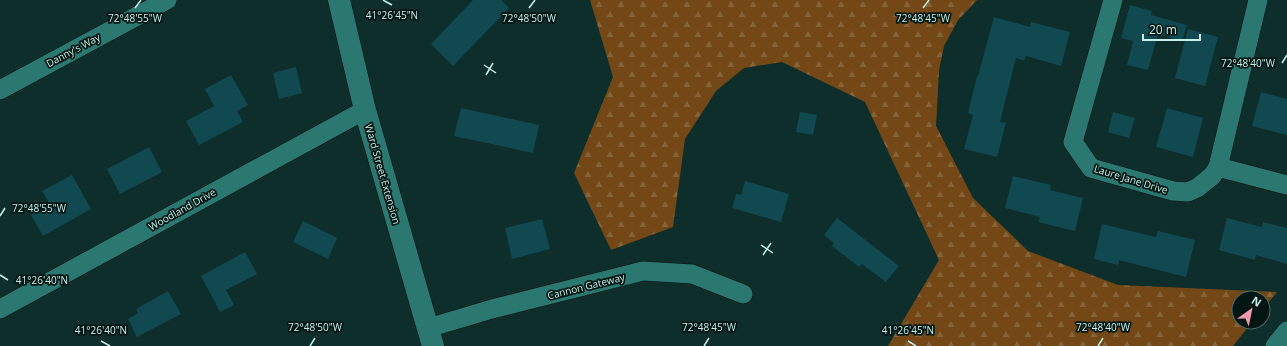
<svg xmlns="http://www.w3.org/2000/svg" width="1287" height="346" viewBox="0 0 1287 346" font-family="'Open Sans',sans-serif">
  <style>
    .forest { fill: url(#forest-firs) }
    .building { fill: #10494f }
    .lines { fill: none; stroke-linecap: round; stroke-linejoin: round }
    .minor-casing { stroke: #071412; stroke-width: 20 }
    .tertiary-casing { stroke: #071412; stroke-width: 23 }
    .minor { stroke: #2b7870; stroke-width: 19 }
    .tertiary { stroke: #2b7870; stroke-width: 22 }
    .ticks { fill: none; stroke: #c4f1eb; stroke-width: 1.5 }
    .labels { text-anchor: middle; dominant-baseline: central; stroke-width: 3.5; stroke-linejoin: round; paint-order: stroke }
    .street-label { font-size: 10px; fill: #c4f1eb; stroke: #011513 }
    .ticks-label { font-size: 10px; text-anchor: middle; fill: #c4f1eb; stroke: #011513; stroke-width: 3.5; stroke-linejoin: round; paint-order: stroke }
  </style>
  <defs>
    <pattern id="forest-firs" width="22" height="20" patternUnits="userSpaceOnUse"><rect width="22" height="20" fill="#734816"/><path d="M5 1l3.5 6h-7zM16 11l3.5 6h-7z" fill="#856338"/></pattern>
  </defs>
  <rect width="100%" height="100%" fill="#0e2e2b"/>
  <path class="forest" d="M590 0H977L958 20 944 46 939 70 936 126 973 198 1028 251 1118 285 1277 292 1263 309V298H1239V322H1252L1233 346H888L939 260 865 102 782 62 744 68 716 91 685 139 673 227 611 250 574 173 613 77Z"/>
  <path class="building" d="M473 0H501L509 8 453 66 431 44Z
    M1130 5 1152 11 1151 15 1187 25 1182 41 1158 34 1148 70 1127 65 1133 41 1121 38Z
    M994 17 1030 27 1031 22 1070 32 1061 66 1026 56 1024 61 1016 58 1000 122 1006 123 997 157 964 149 973 115 968 113 977 76H978Z
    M1188 29 1218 37 1205 86 1175 78Z
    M296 67 302 93 279 99 273 73Z
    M231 75 248 105 237 111 243 122 199 145 186 121 214 106 205 89Z
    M1261 92 1287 99V135L1252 126Z
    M461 108 539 125 533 153 454 136Z
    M1167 108 1203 118 1193 157 1156 147Z
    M800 112 817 115 813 135 796 132Z
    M1113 112 1135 118 1129 138 1108 132Z
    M149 147 162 172 120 194 107 169Z
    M72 175 91 209 43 236 31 215 50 204 42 191Z
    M1013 176 1051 185 1050 190 1083 198 1075 231 1038 222 1040 217 1005 208Z
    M745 181 789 194 781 222 732 208 736 194 741 195Z
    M837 218 899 266 886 282 862 264 859 267 832 246 834 243 824 235Z
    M1227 218 1262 227 1263 222 1287 228V264L1256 255 1255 260 1219 250Z
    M542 219 550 249 512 259 505 228Z
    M303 221 337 238 328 259 293 242Z
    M1102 224 1156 237 1158 231 1195 240 1186 277 1119 260 1118 265 1094 259Z
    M245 252 257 274 226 290 234 305 220 312 201 276Z
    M168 291 181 314 137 337 128 319 138 313 136 309Z"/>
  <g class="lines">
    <defs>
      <path id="minor" d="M1113 0 1073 142 1091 168 1173 191 1188 192 1197 188 1212 176 1218 167 1258 0
        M0 90 167 0
        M1218 167 1287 185
        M0 309 365 110
        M428 328 492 309 643 271 692 274 743 294
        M1275 346 1287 331"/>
      <path id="tertiary" d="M339 0 365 110 433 346"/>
    </defs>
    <use href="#minor" class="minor-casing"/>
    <use href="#tertiary" class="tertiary-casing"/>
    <use href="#minor" class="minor"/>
    <use href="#tertiary" class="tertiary"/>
  </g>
  <path class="ticks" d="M383 0 392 5M135 8 141 0M529 8 535 0M923 8 929 0M1282 63 1287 55M484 65 496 73M486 75 493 63M0 216 5 208M761 245 773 253M763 255 771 243M0 275 8 280M101 341 110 346M908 341 916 346M310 346 315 338M704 346 709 338M1098 346 1103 338"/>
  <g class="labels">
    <g class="street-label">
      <text transform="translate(73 50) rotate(-28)">Danny's Way</text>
      <text transform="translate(383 174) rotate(74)">Ward Street Extension</text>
      <text transform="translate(1131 179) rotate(17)">Laure Jane Drive</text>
      <text transform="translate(182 209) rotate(-29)">Woodland Drive</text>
      <text transform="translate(586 286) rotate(-14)">Cannon Gateway</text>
    </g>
  </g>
  <g class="ticks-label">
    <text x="392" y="19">41°26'45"N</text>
    <text x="135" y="22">72°48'55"W</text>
    <text x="529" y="22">72°48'50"W</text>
    <text x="923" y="22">72°48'45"W</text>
    <text x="1248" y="67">72°48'40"W</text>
    <text x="39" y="212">72°48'55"W</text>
    <text x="42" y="284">41°26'40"N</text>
    <text x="315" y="331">72°48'50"W</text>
    <text x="709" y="331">72°48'45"W</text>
    <text x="1103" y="331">72°48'40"W</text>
    <text x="101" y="334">41°26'40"N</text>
    <text x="908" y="334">41°26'45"N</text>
  </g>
  <g transform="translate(1251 310) rotate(33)"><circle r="19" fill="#011513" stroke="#4f6d69"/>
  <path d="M0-3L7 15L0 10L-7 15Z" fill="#f29aae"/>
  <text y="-6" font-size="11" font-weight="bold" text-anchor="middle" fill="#c4f1eb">N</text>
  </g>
  <path d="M1143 34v6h57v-6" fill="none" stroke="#c4f1eb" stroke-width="2"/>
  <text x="1149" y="34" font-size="12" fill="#c4f1eb" stroke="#011513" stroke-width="3" paint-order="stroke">20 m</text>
</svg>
